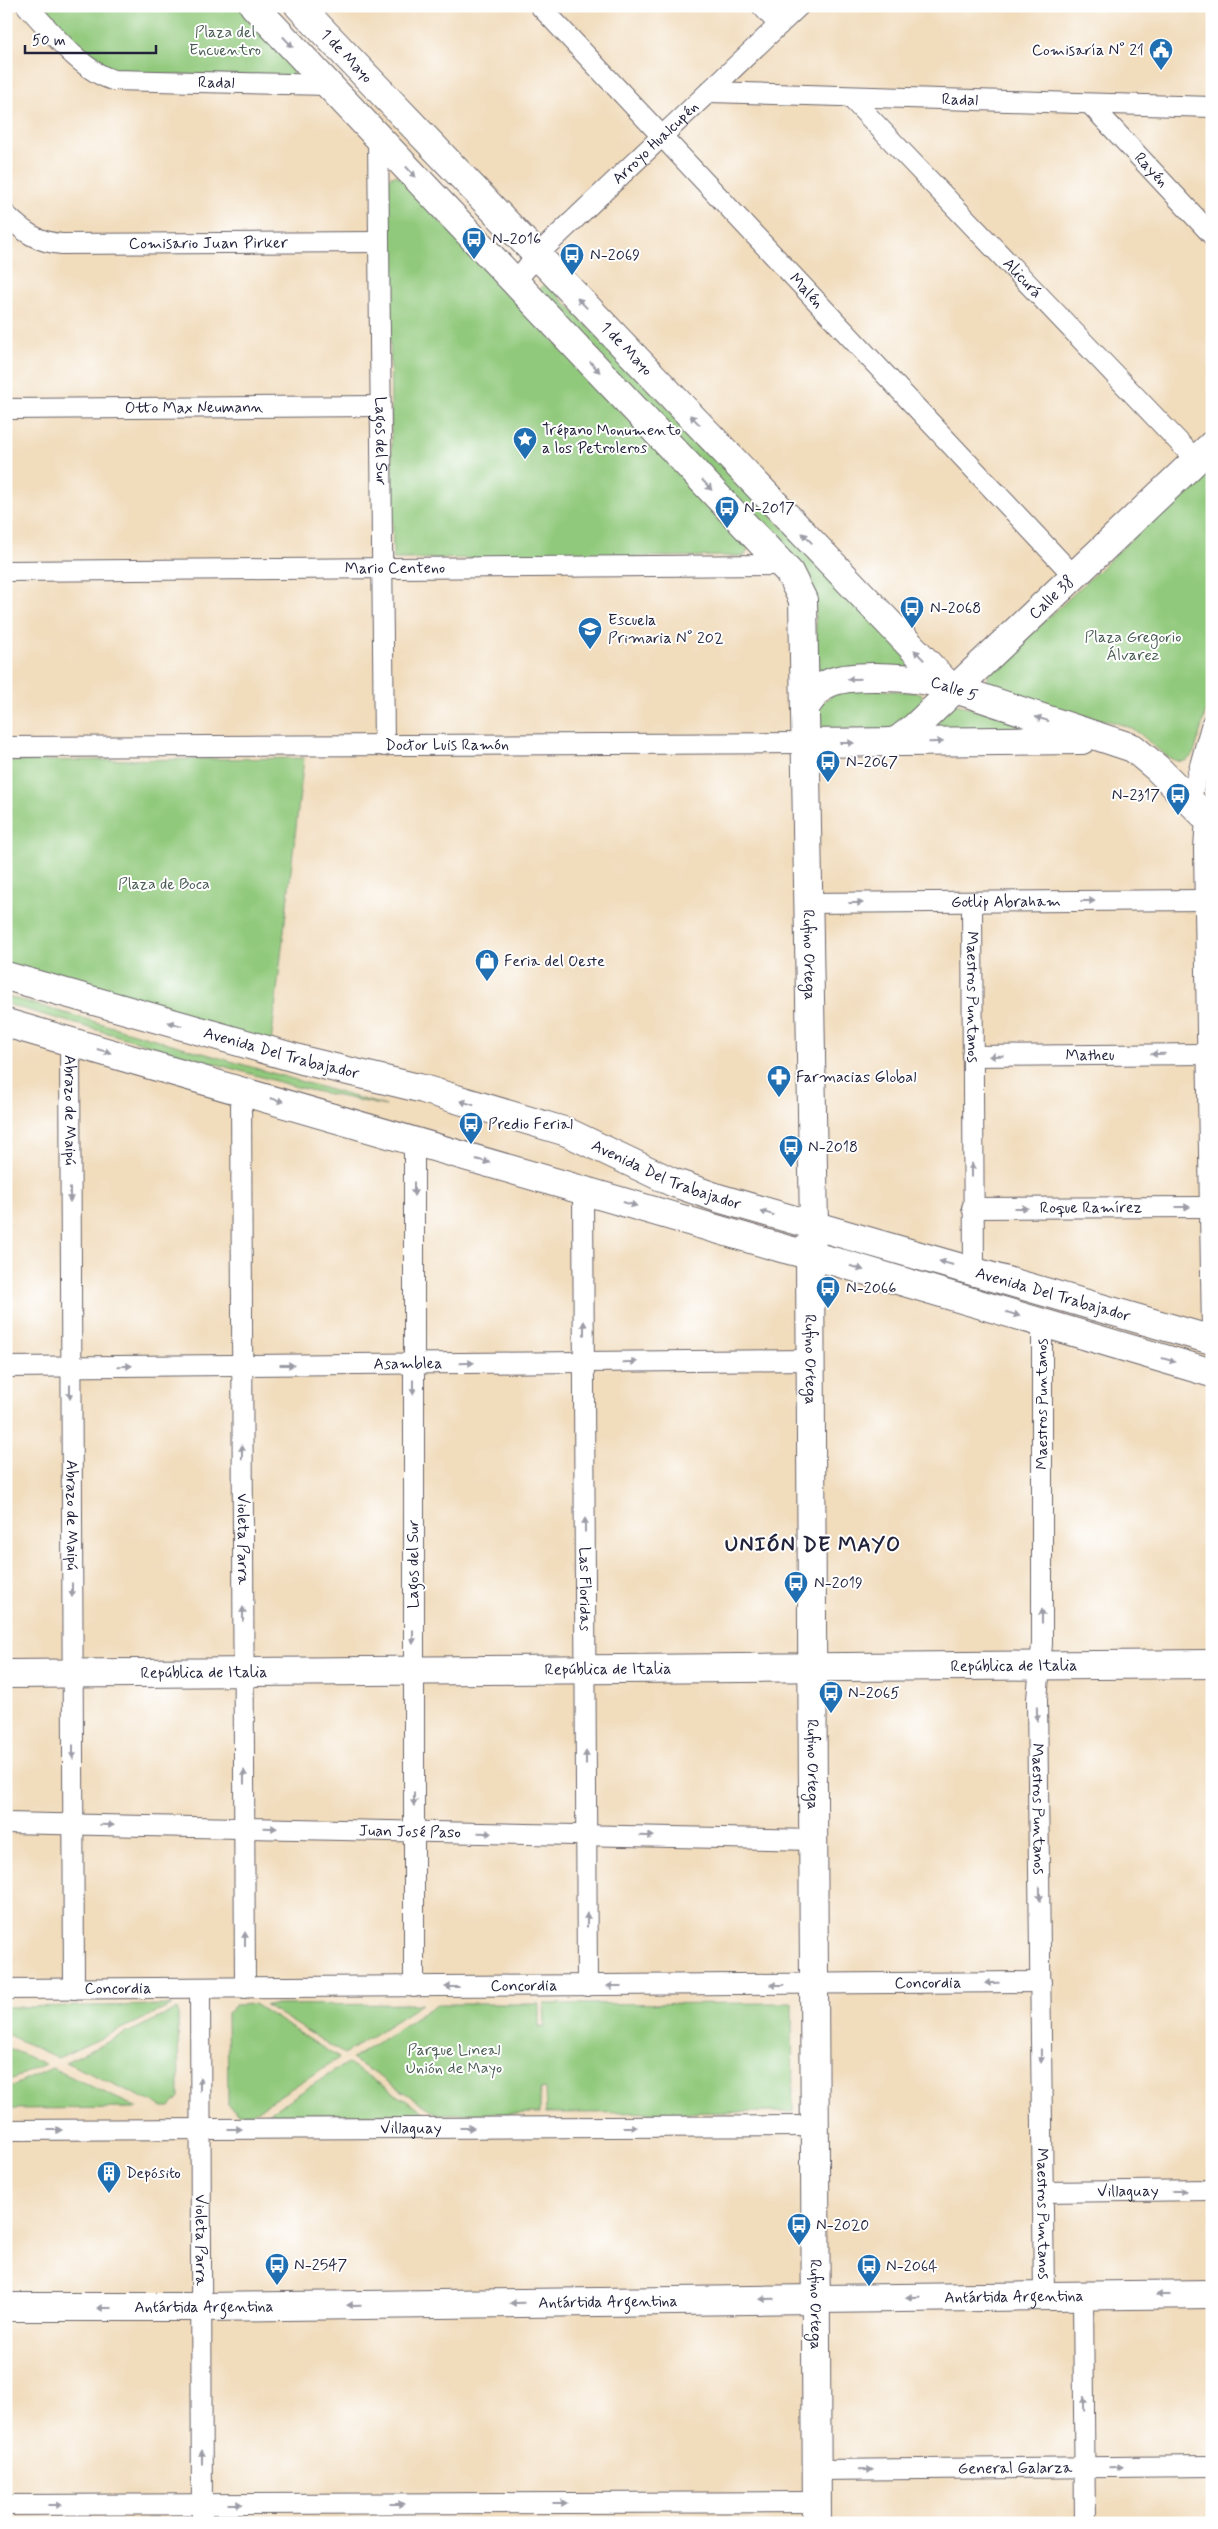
<svg xmlns="http://www.w3.org/2000/svg" width="1218" height="2529" viewBox="0 0 1218 2529" font-family="Mynerve,sans-serif">
  <style>
    .green { fill: #91c97c; stroke: #5a765c }
    .lines { fill: none; stroke-linecap: round; stroke-linejoin: round }
    .street-casing { stroke: #6a6368; stroke-width: 22 }
    .secondary-casing { stroke: #6a6368; stroke-width: 30 }
    .primary-casing { stroke: #6a6368; stroke-width: 30 }
    .street { stroke: #fff; stroke-width: 20 }
    .secondary { stroke: #fff; stroke-width: 28 }
    .primary { stroke: #fff; stroke-width: 28 }
    .oneway { fill: #9c9ca7 }
    .labels { text-anchor: middle; dominant-baseline: central; stroke-width: 4; stroke-linejoin: round; paint-order: stroke }
    .park-label { font-size: 16px; fill: #495c52; stroke: #fff }
    .poi-label { font-size: 16px; fill: #22223b; stroke: #fff; text-anchor: start }
    .street-label { font-size: 16px; fill: #22223b; stroke: #fff }
    .district-label { font-size: 21px; font-weight: bold; letter-spacing: 1px; fill: #22223b; stroke: #fff }
  </style>
  <rect width="100%" height="100%" fill="#fff"/>
  <filter id="ink" filterUnits="userSpaceOnUse"><feTurbulence type="fractalNoise" baseFrequency=".02" numOctaves="2"/><feDisplacementMap in="SourceGraphic" scale="10" xChannelSelector="R" yChannelSelector="G"/><feConvolveMatrix kernelMatrix="1 2 1 2 8 2 1 2 1" color-interpolation-filters="sRGB"/></filter>
  <filter id="wash" filterUnits="userSpaceOnUse"><feTurbulence type="fractalNoise" baseFrequency=".0096" numOctaves="4" result="noise"/><feDisplacementMap in="SourceGraphic" scale="20" xChannelSelector="R" yChannelSelector="G"/><feGaussianBlur stdDeviation="1.12" result="paint"/><feColorMatrix in="noise" values="0 0 0 0 0 0 0 0 0 0 0 0 0 0 0 0 0 1.4 0 .05"/><feComposite in="paint" operator="in"/></filter>
  <g filter="url(#wash)">
    <rect width="100%" height="100%" fill="#f1dcbc"/>
    <path class="green" d="M38 6H241L295 66 292 76 122 74 101 69Z
      M397 175 749 547 745 556 393 559 388 181 391 176Z
      M546 283 917 665 818 681 815 604 538 291Z
      M1212 463V690L1195 750C1181 782 1150 738 1134 730 1120 722 1102 720 1086 716 1055 709 1024 702 993 694L986 684 988 675Z
      M845 687 921 693 924 702 900 730 821 729 817 725 815 707Z
      M956 704 1035 725 1038 727 922 731Z
      M304 758 271 1043 6 968V761Z
      M6 996 386 1106 300 1088 6 1004Z
      M792 2003 793 2112 546 2113 545 2089 540 2090V2113L438 2114 352 2059 437 2004H539V2027H545L544 2004Z
      M254 2004 339 2058 251 2114H239L228 2105 227 2014 235 2005Z
      M422 2004 344 2054 265 2005Z
      M173 2005 58 2058 6 2034V2007Z
      M178 2009 179 2097 170 2107H163L65 2062Z
      M6 2047 45 2064 6 2082Z
      M347 2063 427 2114H267Z
      M52 2068 138 2108 6 2109V2089Z"/>
  </g>
  <g filter="url(#ink)">
    <g class="lines">
      <defs>
        <g id="street">
          <path id="s1" d="M27 6C50 30 81 71 113 80L329 85"/>
          <path id="s2" d="M540 6 1074 576"/>
          <path d="M762 6 779 25"/>
          <path id="s3" d="M709 92 1212 107"/>
          <path id="s4" d="M850 97 1196 460"/>
          <path id="s5" d="M1090 104 1212 235"/>
          <path id="s6" d="M378 137 384 746"/>
          <path id="s7" d="M6 215C24 232 37 242 62 244L379 242"/>
          <path id="s8" d="M515 282 537 255 799 6"/>
          <path id="s9" d="M6 409 380 406"/>
          <path id="s10" d="M6 571 782 565"/>
          <path id="s11" d="M6 747 806 743"/>
          <path d="M1190 801 1212 723"/>
          <path d="M1206 817 1204 849 1212 1333"/>
          <path id="s12" d="M972 902 974 1271"/>
          <path id="s13" d="M807 903 1205 900"/>
          <path id="s14" d="M70 1041 74 1989"/>
          <path id="s15" d="M972 1056 1207 1054"/>
          <path id="s16" d="M241 1090 245 1988"/>
          <path d="M414 1141V1987"/>
          <path id="s17" d="M583 1190 587 1986"/>
          <path id="s18" d="M972 1208 1209 1207"/>
          <path id="s19" d="M1042 1323V1644L1037 1699 1044 2296"/>
          <path id="s20" d="M6 1367 811 1360"/>
          <path id="s21" d="M6 1823 814 1840"/>
          <path id="s22" d="M200 1988 202 2523"/>
          <path id="s23" d="M6 1989 1041 1982"/>
          <path id="s24" d="M6 2130 815 2126"/>
          <path id="s25" d="M1043 2192 1212 2190"/>
          <path d="M1083 2295 1085 2523"/>
          <path id="s26" d="M817 2470 1212 2466"/>
          <path d="M6 2505 817 2502"/>
        </g>
        <g id="secondary">
          <path id="s27" d="M254 6 789 572 803 600 814 1226 810 1255 817 2523"/>
          <path id="s28" d="M299 6 953 690"/>
          <path id="s29" d="M806 706C812 698 817 689 827 684 848 673 914 677 937 683L1133 748 1157 768 1212 823"/>
          <path d="M806 743 1082 740"/>
          <path id="s30" d="M887 743 898 740 916 726 1212 445"/>
          <path id="s31" d="M6 1674 1212 1664"/>
          <path id="s32" d="M6 2307H201L1212 2294"/>
        </g>
        <g id="primary">
          <path id="s33" d="M6 976 306 1061 423 1089 567 1132 672 1182 718 1198 1212 1340"/>
          <path d="M6 1023 785 1249 840 1263 1212 1373"/>
        </g>
      </defs>
      <use href="#street" class="street-casing"/>
      <use href="#secondary" class="secondary-casing"/>
      <use href="#primary" class="primary-casing"/>
      <use href="#street" class="street"/>
      <use href="#secondary" class="secondary"/>
      <use href="#primary" class="primary"/>
    </g>
    <defs><path id="oneway-solid" d="M-6-.8H1V-3.2L6.5 0L1 3.2V.8H-6Z" transform="scale(1.25)"/></defs>
    <g class="oneway">
      <use href="#oneway-solid" transform="translate(288 42) rotate(47)"/>
      <use href="#oneway-solid" transform="translate(411 172) rotate(47)"/>
      <use href="#oneway-solid" transform="translate(582 303) rotate(-134)"/>
      <use href="#oneway-solid" transform="translate(595 367) rotate(47)"/>
      <use href="#oneway-solid" transform="translate(695 420) rotate(-134)"/>
      <use href="#oneway-solid" transform="translate(707 485) rotate(47)"/>
      <use href="#oneway-solid" transform="translate(807 538) rotate(-134)"/>
      <use href="#oneway-solid" transform="translate(919 655) rotate(-134)"/>
      <use href="#oneway-solid" transform="translate(854 679) rotate(178)"/>
      <use href="#oneway-solid" transform="translate(1042 719) rotate(-162)"/>
      <use href="#oneway-solid" transform="translate(936 742) rotate(-1)"/>
      <use href="#oneway-solid" transform="translate(847 743)"/>
      <use href="#oneway-solid" transform="translate(1088 901)"/>
      <use href="#oneway-solid" transform="translate(856 903)"/>
      <use href="#oneway-solid" transform="translate(175 1024) rotate(-164)"/>
      <use href="#oneway-solid" transform="translate(104 1051) rotate(16)"/>
      <use href="#oneway-solid" transform="translate(1158 1054) rotate(179)"/>
      <use href="#oneway-solid" transform="translate(996 1056) rotate(179)"/>
      <use href="#oneway-solid" transform="translate(277 1100) rotate(16)"/>
      <use href="#oneway-solid" transform="translate(467 1103) rotate(-163)"/>
      <use href="#oneway-solid" transform="translate(483 1161) rotate(16)"/>
      <use href="#oneway-solid" transform="translate(972 1170) rotate(-90)"/>
      <use href="#oneway-solid" transform="translate(414 1189) rotate(90)"/>
      <use href="#oneway-solid" transform="translate(70 1195) rotate(90)"/>
      <use href="#oneway-solid" transform="translate(630 1204) rotate(16)"/>
      <use href="#oneway-solid" transform="translate(1183 1207)"/>
      <use href="#oneway-solid" transform="translate(1021 1208)"/>
      <use href="#oneway-solid" transform="translate(767 1213) rotate(-163)"/>
      <use href="#oneway-solid" transform="translate(946 1263) rotate(-164)"/>
      <use href="#oneway-solid" transform="translate(857 1268) rotate(17)"/>
      <use href="#oneway-solid" transform="translate(1013 1314) rotate(17)"/>
      <use href="#oneway-solid" transform="translate(584 1328) rotate(-90)"/>
      <use href="#oneway-solid" transform="translate(1169 1360) rotate(16)"/>
      <use href="#oneway-solid" transform="translate(630 1362) rotate(-1)"/>
      <use href="#oneway-solid" transform="translate(467 1363) rotate(-1)"/>
      <use href="#oneway-solid" transform="translate(287 1365)"/>
      <use href="#oneway-solid" transform="translate(125 1366) rotate(-1)"/>
      <use href="#oneway-solid" transform="translate(413 1387) rotate(90)"/>
      <use href="#oneway-solid" transform="translate(70 1392) rotate(90)"/>
      <use href="#oneway-solid" transform="translate(242 1452) rotate(-90)"/>
      <use href="#oneway-solid" transform="translate(585 1525) rotate(-90)"/>
      <use href="#oneway-solid" transform="translate(72 1590) rotate(90)"/>
      <use href="#oneway-solid" transform="translate(243 1614) rotate(-90)"/>
      <use href="#oneway-solid" transform="translate(1042 1616) rotate(-90)"/>
      <use href="#oneway-solid" transform="translate(413 1637) rotate(90)"/>
      <use href="#oneway-solid" transform="translate(1037 1714) rotate(89)"/>
      <use href="#oneway-solid" transform="translate(73 1752) rotate(90)"/>
      <use href="#oneway-solid" transform="translate(586 1758) rotate(-90)"/>
      <use href="#oneway-solid" transform="translate(244 1777) rotate(-90)"/>
      <use href="#oneway-solid" transform="translate(414 1799) rotate(90)"/>
      <use href="#oneway-solid" transform="translate(107 1825) rotate(1)"/>
      <use href="#oneway-solid" transform="translate(270 1828) rotate(1)"/>
      <use href="#oneway-solid" transform="translate(485 1833) rotate(1)"/>
      <use href="#oneway-solid" transform="translate(647 1836) rotate(1)"/>
      <use href="#oneway-solid" transform="translate(1040 1894) rotate(89)"/>
      <use href="#oneway-solid" transform="translate(587 1920) rotate(-90)"/>
      <use href="#oneway-solid" transform="translate(245 1939) rotate(-90)"/>
      <use href="#oneway-solid" transform="translate(992 1983) rotate(179)"/>
      <use href="#oneway-solid" transform="translate(777 1985) rotate(180)"/>
      <use href="#oneway-solid" transform="translate(614 1986) rotate(180)"/>
      <use href="#oneway-solid" transform="translate(452 1987) rotate(180)"/>
      <use href="#oneway-solid" transform="translate(1041 2056) rotate(89)"/>
      <use href="#oneway-solid" transform="translate(200 2084) rotate(-90)"/>
      <use href="#oneway-solid" transform="translate(630 2127)"/>
      <use href="#oneway-solid" transform="translate(467 2128)"/>
      <use href="#oneway-solid" transform="translate(235 2129)"/>
      <use href="#oneway-solid" transform="translate(55 2130)"/>
      <use href="#oneway-solid" transform="translate(1179 2191)"/>
      <use href="#oneway-solid" transform="translate(1163 2295) rotate(180)"/>
      <use href="#oneway-solid" transform="translate(913 2297) rotate(179)"/>
      <use href="#oneway-solid" transform="translate(767 2299) rotate(179)"/>
      <use href="#oneway-solid" transform="translate(517 2303) rotate(179)"/>
      <use href="#oneway-solid" transform="translate(354 2305) rotate(179)"/>
      <use href="#oneway-solid" transform="translate(104 2308) rotate(180)"/>
      <use href="#oneway-solid" transform="translate(1084 2404) rotate(-91)"/>
      <use href="#oneway-solid" transform="translate(202 2457) rotate(-90)"/>
      <use href="#oneway-solid" transform="translate(1116 2467) rotate(-1)"/>
      <use href="#oneway-solid" transform="translate(866 2470) rotate(-1)"/>
      <use href="#oneway-solid" transform="translate(560 2503)"/>
      <use href="#oneway-solid" transform="translate(235 2504)"/>
      <use href="#oneway-solid" transform="translate(397 2504)"/>
      <use href="#oneway-solid" transform="translate(55 2505)"/>
    </g>
  </g>
  <defs>
    <symbol id="civic-pin" viewBox="-11 -11 22 30"><path d="M0 17L-7.5 6A9.5 9.5 0 1 1 7.5 6Z" fill="#1f6fb2" stroke="#fff"/><path d="M-.6-6.5H3V-4.5H.6V-3L4-1V1h2V6H-6V1h2V-1L-.6-3ZM-1.2 2.5V6h2.4V2.5Z" fill="#fff"/></symbol>
    <symbol id="bus-pin" viewBox="-11 -11 22 30"><path d="M0 17L-7.5 6A9.5 9.5 0 1 1 7.5 6Z" fill="#1f6fb2" stroke="#fff"/><path d="M-5-6H5V4H4V6H2V4H-2V6H-4V4H-5ZM-3.5-4V0h7V-4ZM-3.5 1.2v1.5H-2V1.2ZM2 1.2v1.5H3.5V1.2Z" fill="#fff"/></symbol>
    <symbol id="sight-pin" viewBox="-11 -11 22 30"><path d="M0 17L-7.5 6A9.5 9.5 0 1 1 7.5 6Z" fill="#1f6fb2" stroke="#fff"/><path d="M0-6L1.8-2.2L6-1.7L2.9 1.2L3.7 5.4L0 3.3L-3.7 5.4L-2.9 1.2L-6-1.7L-1.8-2.2Z" fill="#fff"/></symbol>
    <symbol id="school-pin" viewBox="-11 -11 22 30"><path d="M0 17L-7.5 6A9.5 9.5 0 1 1 7.5 6Z" fill="#1f6fb2" stroke="#fff"/><path d="M0-5L7-2L0 1L-7-2ZM-4 1L0 2.5L4 1V4Q0 6-4 4Z" fill="#fff"/></symbol>
    <symbol id="shop-pin" viewBox="-11 -11 22 30"><path d="M0 17L-7.5 6A9.5 9.5 0 1 1 7.5 6Z" fill="#1f6fb2" stroke="#fff"/><path d="M-5-2.5h2.3a2.7 3.5 0 0 1 5.4 0H5L5.5 6h-11ZM-1.5-2.5h3a1.5 2.3 0 0 0-3 0Z" fill="#fff"/></symbol>
    <symbol id="pharmacy-pin" viewBox="-11 -11 22 30"><path d="M0 17L-7.5 6A9.5 9.5 0 1 1 7.5 6Z" fill="#1f6fb2" stroke="#fff"/><path d="M-2-6h4v4h4v4h-4v4h-4v-4h-4v-4h4Z" fill="#fff"/></symbol>
    <symbol id="building-pin" viewBox="-11 -11 22 30"><path d="M0 17L-7.5 6A9.5 9.5 0 1 1 7.5 6Z" fill="#1f6fb2" stroke="#fff"/><path d="M-4-6H4V6H1V3H-1V6H-4ZM-2.5-4.3h1.7v1.8h-1.7ZM.8-4.3h1.7v1.8H.8ZM-2.5-1h1.7V.8h-1.7ZM.8-1h1.7V.8H.8Z" fill="#fff"/></symbol>
  </defs>
  <g fill-rule="evenodd">
    <use href="#civic-pin" x="1147" y="36" width="28" height="38"/>
    <use href="#bus-pin" x="460" y="225" width="28" height="38"/>
    <use href="#bus-pin" x="558" y="241" width="28" height="38"/>
    <use href="#sight-pin" x="511" y="425" width="28" height="38"/>
    <use href="#bus-pin" x="713" y="494" width="28" height="38"/>
    <use href="#bus-pin" x="898" y="594" width="28" height="38"/>
    <use href="#school-pin" x="576" y="615" width="28" height="38"/>
    <use href="#bus-pin" x="814" y="748" width="28" height="38"/>
    <use href="#bus-pin" x="1164" y="781" width="28" height="38"/>
    <use href="#shop-pin" x="473" y="947" width="28" height="38"/>
    <use href="#pharmacy-pin" x="765" y="1063" width="28" height="38"/>
    <use href="#bus-pin" x="457" y="1110" width="28" height="38"/>
    <use href="#bus-pin" x="777" y="1133" width="28" height="38"/>
    <use href="#bus-pin" x="814" y="1274" width="28" height="38"/>
    <use href="#bus-pin" x="782" y="1569" width="28" height="38"/>
    <use href="#bus-pin" x="817" y="1679" width="28" height="38"/>
    <use href="#building-pin" x="95" y="2159" width="28" height="38"/>
    <use href="#bus-pin" x="785" y="2211" width="28" height="38"/>
    <use href="#bus-pin" x="263" y="2251" width="28" height="38"/>
    <use href="#bus-pin" x="855" y="2252" width="28" height="38"/>
  </g>
  <g class="labels">
    <g class="park-label">
      <text x="225" y="32">Plaza del<tspan x="225" dy="18">Encuentro</tspan></text>
      <text x="1133" y="637">Plaza Gregorio<tspan x="1133" dy="18">Álvarez</tspan></text>
      <text x="164" y="884">Plaza de Boca</text>
      <text x="454" y="2050">Parque Lineal<tspan x="454" dy="18">Unión de Mayo</tspan></text>
    </g>
    <g class="poi-label">
      <text x="1144" y="50" text-anchor="end">Comisaría N° 21</text>
      <text x="492" y="239">N-2016</text>
      <text x="590" y="255">N-2069</text>
      <text x="542" y="430">Trépano Monumento<tspan x="542" dy="18">a los Petroleros</tspan></text>
      <text x="744" y="508">N-2017</text>
      <text x="930" y="608">N-2068</text>
      <text x="608" y="620">Escuela<tspan x="608" dy="18">Primaria N° 202</tspan></text>
      <text x="846" y="762">N-2067</text>
      <text x="1160" y="795" text-anchor="end">N-2317</text>
      <text x="504" y="961">Feria del Oeste</text>
      <text x="796" y="1077">Farmacias Global</text>
      <text x="488" y="1124">Predio Ferial</text>
      <text x="808" y="1147">N-2018</text>
      <text x="846" y="1288">N-2066</text>
      <text x="814" y="1583">N-2019</text>
      <text x="848" y="1693">N-2065</text>
      <text x="126" y="2173">Depósito</text>
      <text x="816" y="2225">N-2020</text>
      <text x="294" y="2265">N-2547</text>
      <text x="886" y="2266">N-2064</text>
    </g>
    <g class="street-label">
      <text stroke="none"><textPath href="#s28" startOffset="69">1 de Mayo</textPath></text>
      <text stroke="none"><textPath href="#s1" startOffset="218">Radal</textPath></text>
      <text stroke="none"><textPath href="#s3" startOffset="251">Radal</textPath></text>
      <text stroke="none"><textPath href="#s8" startOffset="198">Arroyo Hualcupén</textPath></text>
      <text stroke="none"><textPath href="#s5" startOffset="90">Rayén</textPath></text>
      <text stroke="none"><textPath href="#s7" startOffset="211">Comisario Juan Pirker</textPath></text>
      <text stroke="none"><textPath href="#s4" startOffset="250">Alicurá</textPath></text>
      <text stroke="none"><textPath href="#s2" startOffset="390">Malén</textPath></text>
      <text stroke="none"><textPath href="#s28" startOffset="474">1 de Mayo</textPath></text>
      <text stroke="none"><textPath href="#s9" startOffset="188">Otto Max Neumann</textPath></text>
      <text stroke="none"><textPath href="#s6" startOffset="304">Lagos del Sur</textPath></text>
      <text stroke="none"><textPath href="#s10" startOffset="389">Mario Centeno</textPath></text>
      <text stroke="none"><textPath href="#s30" startOffset="221">Calle 38</textPath></text>
      <text stroke="none"><textPath href="#s29" startOffset="160">Calle 5</textPath></text>
      <text stroke="none"><textPath href="#s11" startOffset="441">Doctor Luis Ramón</textPath></text>
      <text stroke="none"><textPath href="#s13" startOffset="199">Gotlip Abraham</textPath></text>
      <text stroke="none"><textPath href="#s27" startOffset="1165">Rufino Ortega</textPath></text>
      <text stroke="none"><textPath href="#s12" startOffset="95">Maestros Puntanos</textPath></text>
      <text stroke="none"><textPath href="#s33" startOffset="286">Avenida Del Trabajador</textPath></text>
      <text stroke="none"><textPath href="#s15" startOffset="118">Matheu</textPath></text>
      <text stroke="none"><textPath href="#s14" startOffset="69">Abrazo de Maipú</textPath></text>
      <text stroke="none"><textPath href="#s33" startOffset="691">Avenida Del Trabajador</textPath></text>
      <text stroke="none"><textPath href="#s18" startOffset="119">Roque Ramírez</textPath></text>
      <text stroke="none"><textPath href="#s33" startOffset="1096">Avenida Del Trabajador</textPath></text>
      <text stroke="none"><textPath href="#s27" startOffset="1570">Rufino Ortega</textPath></text>
      <text stroke="none"><textPath href="#s20" startOffset="402">Asamblea</textPath></text>
      <text transform="translate(1042 1404) rotate(-90)">Maestros Puntanos</text>
      <text stroke="none"><textPath href="#s14" startOffset="474">Abrazo de Maipú</textPath></text>
      <text stroke="none"><textPath href="#s16" startOffset="449">Violeta Parra</textPath></text>
      <text transform="translate(413 1564) rotate(-90)">Lagos del Sur</text>
      <text stroke="none"><textPath href="#s17" startOffset="399">Las Floridas</textPath></text>
      <text stroke="none"><textPath href="#s31" startOffset="1008">República de Italia</textPath></text>
      <text stroke="none"><textPath href="#s31" startOffset="602">República de Italia</textPath></text>
      <text stroke="none"><textPath href="#s31" startOffset="198">República de Italia</textPath></text>
      <text stroke="none"><textPath href="#s27" startOffset="1975">Rufino Ortega</textPath></text>
      <text stroke="none"><textPath href="#s19" startOffset="486">Maestros Puntanos</textPath></text>
      <text stroke="none"><textPath href="#s21" startOffset="404">Juan José Paso</textPath></text>
      <text stroke="none"><textPath href="#s23" startOffset="922">Concordia</textPath></text>
      <text stroke="none"><textPath href="#s23" startOffset="518">Concordia</textPath></text>
      <text stroke="none"><textPath href="#s23" startOffset="112">Concordia</textPath></text>
      <text stroke="none"><textPath href="#s24" startOffset="405">Villaguay</textPath></text>
      <text stroke="none"><textPath href="#s25" startOffset="85">Villaguay</textPath></text>
      <text stroke="none"><textPath href="#s19" startOffset="891">Maestros Puntanos</textPath></text>
      <text stroke="none"><textPath href="#s22" startOffset="252">Violeta Parra</textPath></text>
      <text stroke="none"><textPath href="#s32" startOffset="1008">Antártida Argentina</textPath></text>
      <text stroke="none"><textPath href="#s32" startOffset="602">Antártida Argentina</textPath></text>
      <text stroke="none"><textPath href="#s27" startOffset="2515">Rufino Ortega</textPath></text>
      <text stroke="none"><textPath href="#s32" startOffset="198">Antártida Argentina</textPath></text>
      <text stroke="none"><textPath href="#s26" startOffset="198">General Galarza</textPath></text>
    </g>
    <g class="district-label">
      <text x="813" y="1545">UNIÓN DE MAYO</text>
    </g>
  </g>
  <rect width="1218" height="2529" fill="none" stroke="#fff" stroke-width="25"/>
  <path d="M25 45v8h131v-8" fill="none" stroke="#22223b" stroke-width="2.5"/>
  <text x="32" y="45" font-size="15" fill="#22223b" stroke="#ffffff" stroke-width="4" paint-order="stroke">50 m</text>
</svg>
